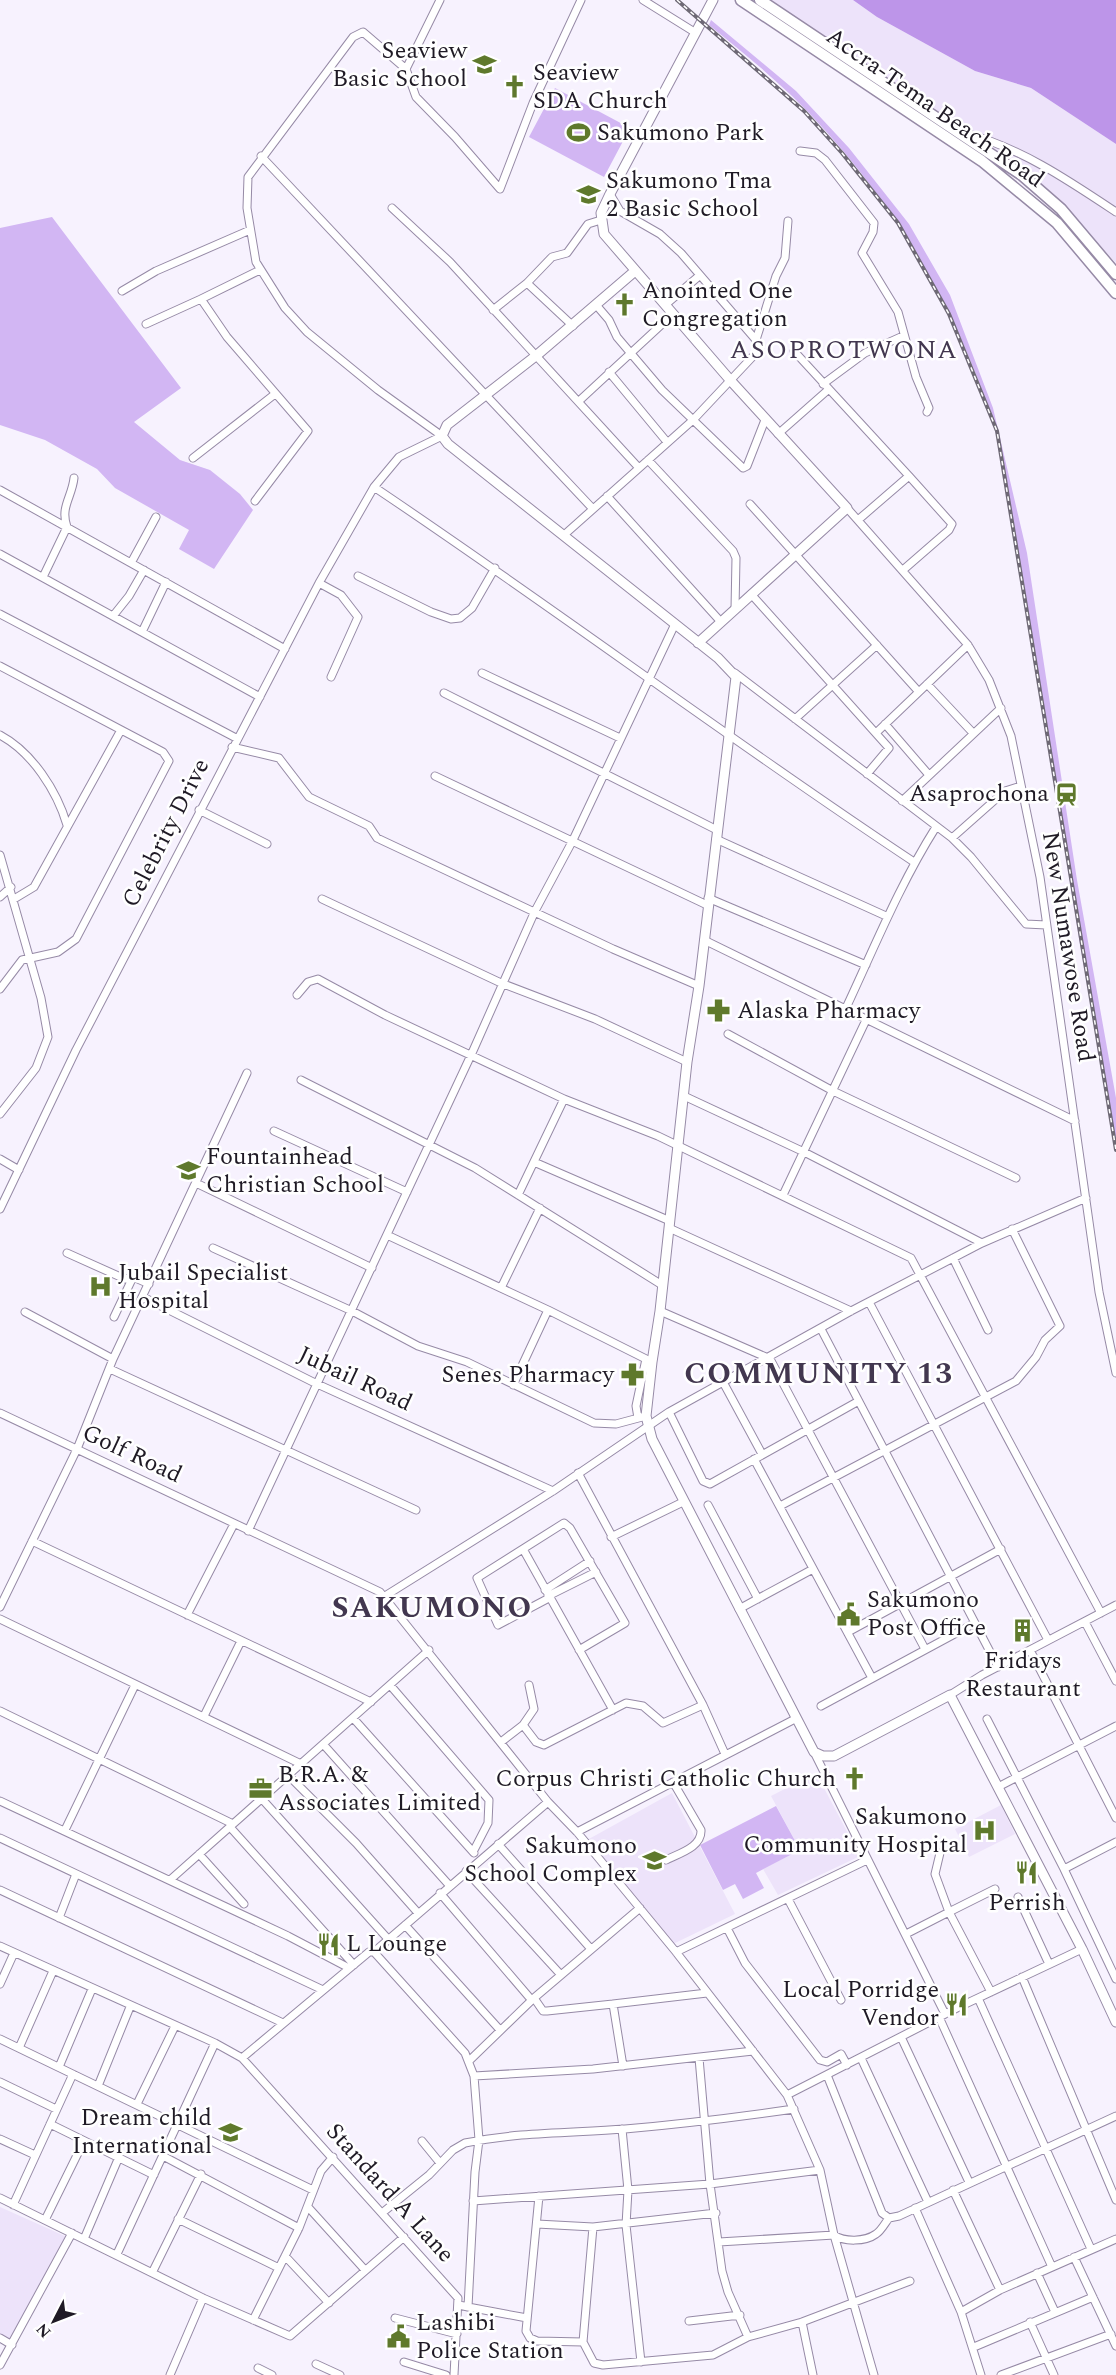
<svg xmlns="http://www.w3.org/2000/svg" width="1116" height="2375" viewBox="0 0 1116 2375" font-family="Spectral,serif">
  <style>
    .built { fill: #ede3fa }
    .green { fill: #d2b6f3 }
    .water { fill: #bd95e9 }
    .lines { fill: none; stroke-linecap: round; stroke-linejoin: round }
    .street-casing { stroke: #968aa6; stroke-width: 9 }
    .secondary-casing { stroke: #968aa6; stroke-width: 11 }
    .primary-casing { stroke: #968aa6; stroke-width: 13 }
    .street { stroke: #fff; stroke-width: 7 }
    .secondary { stroke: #fff; stroke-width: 9 }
    .primary { stroke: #fff; stroke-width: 10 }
    .rail-casing { stroke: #6e6975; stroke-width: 4 }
    .rail { stroke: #fff; stroke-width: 1.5; stroke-dasharray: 4.5; stroke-linecap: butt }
    .labels { text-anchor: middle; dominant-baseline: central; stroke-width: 5; stroke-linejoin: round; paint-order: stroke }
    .poi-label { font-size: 24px; fill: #1f1a25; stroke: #fff; text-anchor: start }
    .street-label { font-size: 24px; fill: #1f1a25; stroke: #fff }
    .neighbourhood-label { font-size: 26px; letter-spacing: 1.5px; fill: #42374f; stroke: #fff }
    .district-label { font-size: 30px; font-weight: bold; letter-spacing: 1.5px; fill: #42374f; stroke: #fff }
  </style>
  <rect width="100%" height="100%" fill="#f7f2fe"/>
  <path class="built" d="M770 0H853L877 17 975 71 1031 88 1116 144V263L1051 192 1025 169Z
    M816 1773 860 1856 778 1895 763 1869 800 1850 771 1796Z
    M672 1793 735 1914 671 1945 587 1840Z
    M1001 1805 1015 1834 969 1857 955 1829Z
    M0 2207 67 2237 10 2341 0 2335Z"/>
  <path class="green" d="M711 20 796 91 849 148 909 224 950 295 993 408 1027 553 1077 880 1116 1098V1145L1080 944 1007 490C1002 466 999 441 992 419 952 297 883 185 792 96 766 71 737 48 709 25Z
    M555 88 630 128 604 177 529 137Z
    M52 217 181 388 134 422 180 460 210 470 240 494 253 510 214 569 179 549 189 530 115 488 97 469 45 440 0 425V228Z
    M776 1806 800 1850 756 1873 764 1888 743 1899 735 1884 723 1890 700 1845Z"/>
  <path class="water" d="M853 0H1116V144L1031 88 975 71 877 17Z"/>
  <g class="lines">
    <defs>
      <path id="street" d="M643 0 696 33
        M406 69 440 0
        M965 133C1021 148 1068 180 1116 212
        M800 151 816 153 825 160 874 223 873 232 862 253 898 312 916 377 929 408 927 412
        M261 156 593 509
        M610 194 620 211 660 234 681 253 756 340
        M392 208 450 262 639 468
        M527 283 573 326
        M122 291 156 271 250 230
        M665 305 699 276
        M597 306 609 320 617 337 662 390 743 468 747 466 765 420
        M493 310 527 283 552 257 567 253 588 224 601 220
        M146 324 201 299
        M794 351 909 476 858 520
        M609 372 667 442
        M823 384 865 353 903 336
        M579 401 673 314
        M778 434 829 389
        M193 458 275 394
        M648 460 733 551 736 558 735 609
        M374 487C556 609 731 741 914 862
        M0 490 285 649
        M607 496 721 622
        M255 501 308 431 227 337 201 299 260 270
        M750 504 918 691
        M847 508 968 645 989 680 1011 736 1040 877 1099 1292 1116 1373
        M564 535 693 420 757 352 756 340 776 276 785 258 788 221
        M0 554 260 697
        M131 563 156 517
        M903 570 949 530 952 524 909 476
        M358 576 431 612 451 619 460 618 472 608 495 568
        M43 577 67 527C60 507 72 497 74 478
        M319 583 374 487 399 457 442 436 378 390 307 332 285 308 256 262 247 208 248 177 353 37 363 32 406 69 416 97 455 137 500 189 533 103 581 0
        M751 594 889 748 867 774
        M0 614 236 738
        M113 616 129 596 144 570
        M142 632 166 582
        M0 666 163 752 169 761 76 939 58 952 22 960 0 989
        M482 673 620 738
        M735 673 952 838 971 857 1026 924 1046 925
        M927 684 973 733
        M444 693 717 830
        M795 719 877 645
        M885 724 929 775
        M877 732 968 645
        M0 735C32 752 57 791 67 825
        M232 747 279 758 309 797 369 826 377 838 613 949 699 986
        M435 776 707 905
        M902 801 1001 708
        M199 810 267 844
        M952 838 1005 791 1021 786
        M716 839 886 916
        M0 855 41 998 48 1037 36 1068 0 1114
        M0 897 11 887
        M708 898 866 965
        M14 899 34 887 121 730
        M322 899 501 983 595 1019 687 1062
        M704 940 1075 1121
        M297 995 308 982 318 979 385 1015 564 1099 658 1136 911 1258 1101 1613
        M846 1008C875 946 900 884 936 827
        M728 1034 833 1091 1016 1178
        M301 1080 475 1168 662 1285
        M684 1096 804 1152 982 1243
        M274 1131 407 1192
        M0 1159 19 1170
        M534 1162 670 1221
        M196 1183 372 1268
        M518 1195 564 1099
        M783 1195 867 1018
        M0 1209 76 1050 319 583 341 595 358 617 331 677
        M669 1228 851 1311
        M387 1235 548 1310 652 1362
        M213 1248 352 1311 418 1346 467 1362 594 1423 616 1424 646 1416
        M67 1253 125 1279 133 1277 149 1284
        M953 1258 988 1330
        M501 1288 540 1208
        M143 1297 315 1383 553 1491
        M869 1302 1048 1640
        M660 1311 768 1358
        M25 1312 113 1359
        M114 1317 133 1277
        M821 1329 998 1667
        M769 1357 925 1649
        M110 1369 416 1510
        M723 1382 762 1454
        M513 1385 548 1310
        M669 1412 703 1481 710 1484 857 1402
        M0 1413 380 1592 548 1802 577 1832 676 1952 787 2095 820 2170 834 2235 874 2375
        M638 1418 636 1406 646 1359
        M754 1459 872 1678
        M578 1473 703 1705 725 1754
        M708 1505 758 1599
        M780 1506 1016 1381 1036 1357 1045 1340 1060 1326 1012 1229
        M248 1531 472 1053 535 911 573 840 675 624
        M611 1537 683 1502
        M32 1541 371 1702
        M523 1549 613 1710
        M545 1590 590 1561
        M385 1596 553 1491 669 1412 851 1311 982 1243 1086 1198
        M548 1596 596 1572
        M549 1598 498 1625 477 1578 564 1523 570 1528 625 1623 579 1650
        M0 1607 77 1449 113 1359 247 1073
        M739 1609 813 1569
        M187 1615 234 1524
        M0 1619 301 1764
        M1085 1622 1116 1681
        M848 1632 1001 1549
        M1030 1650 1116 1818
        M390 1685 489 1800 488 1823 473 1852
        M950 1695 982 1675 1116 1605
        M821 1706 975 1623
        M0 1711 233 1824
        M204 1716 241 1641
        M353 1718 474 1853
        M987 1719 1064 1869 1116 1979
        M523 1725 534 1709 529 1685
        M501 1742 523 1725 536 1742 544 1745 626 1703 643 1706 663 1723 703 1705
        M323 1744 449 1885
        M814 1752 945 2014
        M288 1775 356 1843 418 1913
        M998 1787 1116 1726
        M262 1799 388 1939
        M0 1801 288 1936 349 1968
        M230 1827 354 1965
        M65 1830 135 1685
        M577 1832 795 1719
        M0 1838 323 1990
        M498 1844 591 1949
        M940 1853 935 1874 949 1912 995 1889
        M199 1854 244 1904
        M666 1860C680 1853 702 1847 701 1830L673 1782
        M1064 1869 1116 1842
        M466 1871 561 1975
        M170 1880 429 1650
        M0 1890 283 2023
        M440 1893 529 1997
        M1018 1897 1049 1964
        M788 1899 841 2000
        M59 1918 76 1874
        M405 1925 500 2030
        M727 1928 745 1963 820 2060 827 2062 841 2054 847 2065
        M906 1934 949 1912 991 1992
        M0 1946 215 2043 242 2058 458 2298 454 2375
        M374 1952 465 2053 474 2076 479 2140 475 2172 468 2307 459 2305
        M676 1952 867 1860
        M1022 1977 1116 2200
        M0 1984 14 1953
        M534 1998 543 2011H547L613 2004 623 2066
        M978 1998 1091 2249
        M613 2004 707 1993
        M939 2017 1052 2267
        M901 2037 969 2182
        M0 2039 313 2190
        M19 2048 53 1971
        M242 2058 369 1952H374L548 1802
        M699 2058 710 2184 722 2271 728 2292 748 2337
        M861 2058 928 2202
        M470 2060 534 1998 640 1908
        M59 2067 92 1989
        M827 2075 882 2213 889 2218 899 2216 1116 2116
        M474 2076 593 2069 753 2051
        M0 2082 56 2109
        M98 2086 130 2007
        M787 2095 959 2007 1082 1949
        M137 2104 175 2026
        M50 2124 154 2175
        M622 2129 628 2190 626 2225 641 2362
        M0 2139 35 2155
        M422 2141 440 2163
        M163 2156 299 2228
        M953 2190 1000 2290
        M539 2196 526 2331 530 2338 537 2341 583 2342
        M0 2198 203 2298 290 2336 404 2237
        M473 2201 710 2184 820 2170
        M13 2205 73 2074
        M308 2207 365 2270
        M915 2208 961 2312 981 2375
        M382 2213 429 2175 453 2150 465 2143C518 2132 571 2133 625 2129 682 2124 738 2117 794 2109
        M716 2213 593 2227 583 2342 594 2363 603 2365 713 2355 748 2337 802 2322 910 2281
        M178 2219 279 2268
        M45 2220 84 2141
        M537 2224 593 2227
        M84 2239 119 2157
        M719 2242 834 2235C844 2242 865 2242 876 2234 881 2231 885 2223 889 2218
        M117 2254 215 2043
        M285 2256 329 2303
        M1074 2257 1116 2346
        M153 2271 201 2174
        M1037 2273 1055 2312
        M468 2307 527 2318
        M961 2312 1000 2290 1116 2239
        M395 2318 457 2334
        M253 2320 299 2228 321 2171 333 2157
        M689 2321 740 2315
        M802 2322 813 2375
        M1030 2322 1054 2375
        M0 2338 12 2345
        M974 2347 1093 2297
        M404 2362 446 2375
        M316 2364 340 2375
        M0 2365 72 2233
        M258 2368 272 2375
        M170 2375 203 2298
        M1001 2375 1111 2334"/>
      <path id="secondary" d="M635 271 537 355 447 425 442 436 448 444 718 658 736 677 699 986 687 1062 660 1311 652 1362 646 1416 652 1439 814 1752 823 1756H834L950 1695 1082 1949 1116 2022
        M698 643 847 508 731 381 604 234 601 213 610 194 713 0"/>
      <path id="primary" d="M741 0 982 161 1057 223 1116 293
        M760 0 1022 175 1061 209 1116 274"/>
    </defs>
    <use href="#street" class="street-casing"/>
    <use href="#secondary" class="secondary-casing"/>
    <use href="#primary" class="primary-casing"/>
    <use href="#street" class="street"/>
    <use href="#secondary" class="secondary"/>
    <use href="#primary" class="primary"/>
    <defs>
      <path id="rail" d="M677 0 804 111 842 153 898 223 949 314 997 431 1116 1150"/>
    </defs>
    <use href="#rail" class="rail-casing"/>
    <use href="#rail" class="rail"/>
  </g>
  <defs>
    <symbol id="school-bare" viewBox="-9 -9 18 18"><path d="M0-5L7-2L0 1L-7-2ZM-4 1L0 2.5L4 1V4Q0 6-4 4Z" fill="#5f792c" stroke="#fff" stroke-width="2.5" paint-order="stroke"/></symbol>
    <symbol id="church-bare" viewBox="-9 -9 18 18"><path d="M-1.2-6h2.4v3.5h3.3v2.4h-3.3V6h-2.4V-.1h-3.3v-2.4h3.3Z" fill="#5f792c" stroke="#fff" stroke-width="2.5" paint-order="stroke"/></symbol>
    <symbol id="stadium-bare" viewBox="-9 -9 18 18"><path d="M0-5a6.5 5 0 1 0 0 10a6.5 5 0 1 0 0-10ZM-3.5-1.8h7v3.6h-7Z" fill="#5f792c" stroke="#fff" stroke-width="2.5" paint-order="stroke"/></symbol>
    <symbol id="station-bare" viewBox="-9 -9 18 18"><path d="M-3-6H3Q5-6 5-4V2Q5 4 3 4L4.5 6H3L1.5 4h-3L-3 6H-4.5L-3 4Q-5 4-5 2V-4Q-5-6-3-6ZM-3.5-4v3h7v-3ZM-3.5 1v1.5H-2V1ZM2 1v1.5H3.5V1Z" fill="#5f792c" stroke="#fff" stroke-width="2.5" paint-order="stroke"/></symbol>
    <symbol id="pharmacy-bare" viewBox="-9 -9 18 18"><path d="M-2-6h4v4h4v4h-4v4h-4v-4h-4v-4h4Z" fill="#5f792c" stroke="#fff" stroke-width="2.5" paint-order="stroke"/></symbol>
    <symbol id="hospital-bare" viewBox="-9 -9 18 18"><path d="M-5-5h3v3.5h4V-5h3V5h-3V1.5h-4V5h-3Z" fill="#5f792c" stroke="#fff" stroke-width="2.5" paint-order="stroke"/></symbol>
    <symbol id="civic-bare" viewBox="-9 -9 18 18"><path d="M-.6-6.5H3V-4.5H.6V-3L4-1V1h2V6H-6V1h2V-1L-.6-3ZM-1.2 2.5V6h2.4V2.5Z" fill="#5f792c" stroke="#fff" stroke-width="2.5" paint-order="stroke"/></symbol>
    <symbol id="building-bare" viewBox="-9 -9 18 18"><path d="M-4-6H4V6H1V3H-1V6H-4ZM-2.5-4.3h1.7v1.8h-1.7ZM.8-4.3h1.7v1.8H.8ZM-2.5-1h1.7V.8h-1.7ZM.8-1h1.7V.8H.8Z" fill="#5f792c" stroke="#fff" stroke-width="2.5" paint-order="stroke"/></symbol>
    <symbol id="office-bare" viewBox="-9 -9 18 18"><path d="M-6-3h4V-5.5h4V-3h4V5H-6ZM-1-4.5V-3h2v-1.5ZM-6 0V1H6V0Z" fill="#5f792c" stroke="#fff" stroke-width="2.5" paint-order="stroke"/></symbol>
    <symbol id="restaurant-bare" viewBox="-9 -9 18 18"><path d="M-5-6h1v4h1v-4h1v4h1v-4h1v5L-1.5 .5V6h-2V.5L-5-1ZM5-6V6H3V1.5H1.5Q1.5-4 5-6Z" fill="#5f792c" stroke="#fff" stroke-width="2.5" paint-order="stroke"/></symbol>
  </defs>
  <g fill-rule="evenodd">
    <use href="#school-bare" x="468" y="48" width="33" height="33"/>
    <use href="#church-bare" x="498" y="70" width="33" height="33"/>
    <use href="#stadium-bare" x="562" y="116" width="33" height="33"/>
    <use href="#school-bare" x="572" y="178" width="33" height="33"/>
    <use href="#church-bare" x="608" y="288" width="33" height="33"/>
    <use href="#station-bare" x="1050" y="778" width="33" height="33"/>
    <use href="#pharmacy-bare" x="702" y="994" width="33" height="33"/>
    <use href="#school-bare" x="172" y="1154" width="33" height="33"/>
    <use href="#hospital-bare" x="84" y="1270" width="33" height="33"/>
    <use href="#pharmacy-bare" x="616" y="1358" width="33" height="33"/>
    <use href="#civic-bare" x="832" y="1598" width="33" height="33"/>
    <use href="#building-bare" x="1006" y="1614" width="33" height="33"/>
    <use href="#church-bare" x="838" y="1762" width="33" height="33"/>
    <use href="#office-bare" x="244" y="1772" width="33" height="33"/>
    <use href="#hospital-bare" x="968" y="1814" width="33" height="33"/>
    <use href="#school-bare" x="638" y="1844" width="33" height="33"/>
    <use href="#restaurant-bare" x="1010" y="1856" width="33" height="33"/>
    <use href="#restaurant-bare" x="312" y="1928" width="33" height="33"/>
    <use href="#restaurant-bare" x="940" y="1988" width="33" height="33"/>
    <use href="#school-bare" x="214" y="2116" width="33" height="33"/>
    <use href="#civic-bare" x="382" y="2320" width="33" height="33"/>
  </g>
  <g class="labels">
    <g class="poi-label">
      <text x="467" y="51" text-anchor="end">Seaview<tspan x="467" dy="28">Basic School</tspan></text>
      <text x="533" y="73">Seaview<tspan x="533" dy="28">SDA Church</tspan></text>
      <text x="597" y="133">Sakumono Park</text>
      <text x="606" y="181">Sakumono Tma<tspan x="606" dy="28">2 Basic School</tspan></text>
      <text x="642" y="291">Anointed One<tspan x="642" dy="28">Congregation</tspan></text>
      <text x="1049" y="794" text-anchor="end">Asaprochona</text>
      <text x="737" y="1011">Alaska Pharmacy</text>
      <text x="206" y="1157">Fountainhead<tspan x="206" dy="28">Christian School</tspan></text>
      <text x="118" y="1273">Jubail Specialist<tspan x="118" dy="28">Hospital</tspan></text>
      <text x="614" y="1375" text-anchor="end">Senes Pharmacy</text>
      <text x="867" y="1600">Sakumono<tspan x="867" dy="28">Post Office</tspan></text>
      <text x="1023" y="1661" text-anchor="middle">Fridays<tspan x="1023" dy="28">Restaurant</tspan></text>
      <text x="278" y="1775">B.R.A. &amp;<tspan x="278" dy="28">Associates Limited</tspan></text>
      <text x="836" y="1779" text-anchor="end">Corpus Christi Catholic Church</text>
      <text x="967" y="1817" text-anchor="end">Sakumono<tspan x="967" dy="28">Community Hospital</tspan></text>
      <text x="637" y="1846" text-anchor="end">Sakumono<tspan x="637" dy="28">School Complex</tspan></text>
      <text x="1027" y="1903" text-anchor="middle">Perrish</text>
      <text x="346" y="1944">L Lounge</text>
      <text x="939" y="1990" text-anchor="end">Local Porridge<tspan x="939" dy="28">Vendor</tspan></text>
      <text x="212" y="2118" text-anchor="end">Dream child<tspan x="212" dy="28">International</tspan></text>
      <text x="416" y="2323">Lashibi<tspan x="416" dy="28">Police Station</tspan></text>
    </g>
    <g class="street-label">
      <text transform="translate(935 108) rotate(35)">Accra-Tema Beach Road</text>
      <text transform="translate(166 833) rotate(-63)">Celebrity Drive</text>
      <text transform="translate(1068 947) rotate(81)">New Numawose Road</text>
      <text transform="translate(355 1379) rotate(25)">Jubail Road</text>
      <text transform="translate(132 1454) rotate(25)">Golf Road</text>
      <text transform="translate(390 2193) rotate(48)">Standard A Lane</text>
    </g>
    <g class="neighbourhood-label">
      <text x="844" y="350">ASOPROTWONA</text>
    </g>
    <g class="district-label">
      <text x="819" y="1374">COMMUNITY 13</text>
      <text x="432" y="1608">SAKUMONO</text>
    </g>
  </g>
  <g transform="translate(54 2321) rotate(228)" stroke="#ffffff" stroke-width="4.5" paint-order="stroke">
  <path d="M0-4.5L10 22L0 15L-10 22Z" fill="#1f1a25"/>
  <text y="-9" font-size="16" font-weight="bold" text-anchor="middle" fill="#1f1a25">N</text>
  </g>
</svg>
